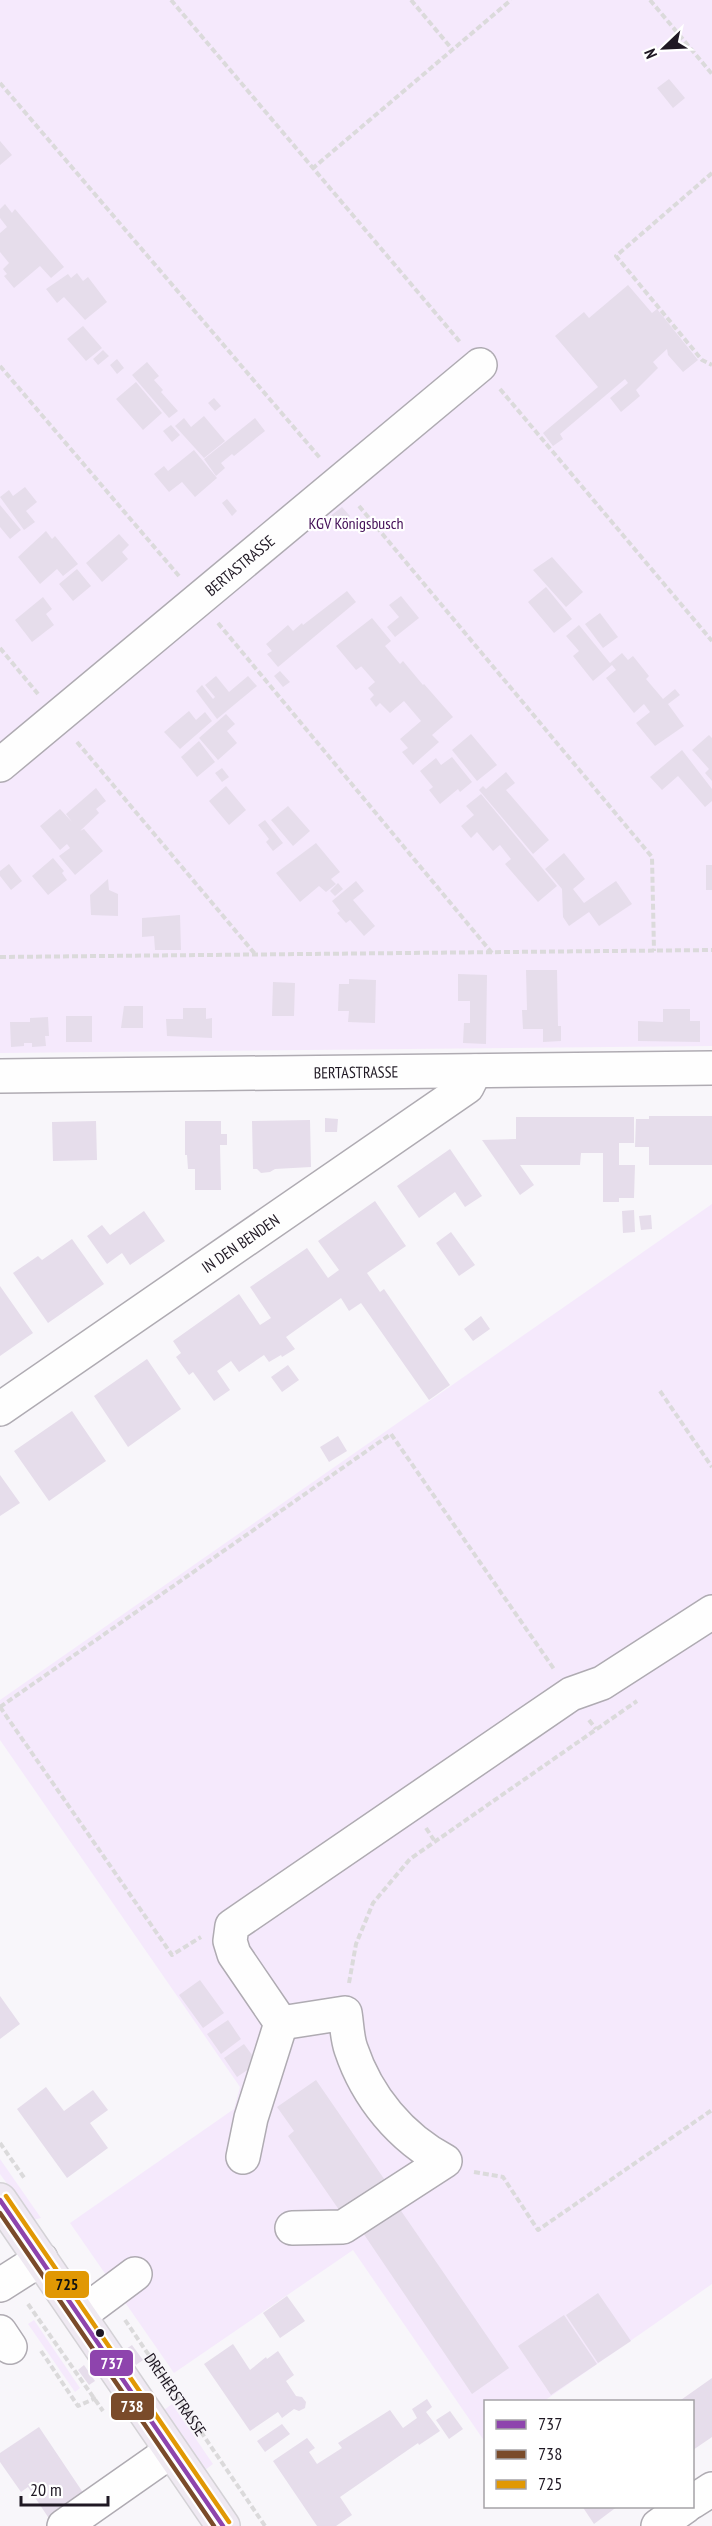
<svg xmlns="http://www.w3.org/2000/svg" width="712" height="2526" viewBox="0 0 712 2526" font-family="'PT Sans Narrow',sans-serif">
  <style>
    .green { fill: #f5e9fc }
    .building { fill: #e6ddeb }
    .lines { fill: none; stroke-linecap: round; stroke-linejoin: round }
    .minor-casing { stroke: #afabb2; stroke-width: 36 }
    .major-casing { stroke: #d4d2d6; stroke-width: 36 }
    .path { stroke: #dbdadb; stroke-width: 4; stroke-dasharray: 6 3; stroke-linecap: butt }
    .minor { stroke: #fefefe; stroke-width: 33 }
    .major { stroke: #efe9f2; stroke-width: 33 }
    .bus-1-casing { stroke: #fff; stroke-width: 9 }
    .bus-2-casing { stroke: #fff; stroke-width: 9 }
    .bus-3-casing { stroke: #fff; stroke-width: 9 }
    .bus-1 { stroke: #8e44ad; stroke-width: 4.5 }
    .bus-2 { stroke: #7a4b2a; stroke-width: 4.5 }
    .bus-3 { stroke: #e19804; stroke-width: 4.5 }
    .bus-dot { fill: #1f1823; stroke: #fff; stroke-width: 2 }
    .labels { text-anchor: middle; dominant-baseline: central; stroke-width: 4.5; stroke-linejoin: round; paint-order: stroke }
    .park-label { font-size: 16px; fill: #420d56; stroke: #fff }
    .street-label { font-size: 16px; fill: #1f1823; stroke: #fff }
    .line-badge { stroke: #fff; stroke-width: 2 }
    .badge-label { font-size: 16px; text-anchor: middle; font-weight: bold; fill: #fff }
    .pale-badge-label { font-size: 16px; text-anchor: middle; font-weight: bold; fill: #111 }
  </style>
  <rect width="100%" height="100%" fill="#f8f6fa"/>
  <path class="green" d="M0 0H712V1046L0 1053Z
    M712 1204V2284L544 2401 486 2402 485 2442 353 2250 174 2373 70 2223 234 2109 240 2087 0 1740V1700Z
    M0 2159 41 2218 33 2220 0 2174Z
    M34 2320 80 2388 75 2392 28 2324Z
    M172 2404 213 2464 205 2470 164 2410Z"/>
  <path class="building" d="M669 79 685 98 673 108 657 88Z
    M0 141 12 155 0 165Z
    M5 204 12 213 15 209 64 267 51 278 40 266 14 288 4 276 7 274 3 269 9 263 0 252V233L7 227 0 218V209Z
    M77 273 83 281 88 277 107 302 85 320 64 297 57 303 46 289 68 274 71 278Z
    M628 285 652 313 657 309 698 360 683 372 668 355 667 349 653 362 658 368 636 390 640 396 621 412 610 398 628 383 625 379 560 434 563 439 553 446 543 433 598 387 555 336 584 312 589 318Z
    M83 326 102 348 86 361 67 339Z
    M103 350 109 356 98 365 93 359Z
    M117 359 124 368 117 374 110 365Z
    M147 362 159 376 154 380 163 390 161 392 178 411 169 418 132 375Z
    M136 382 162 413 143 430 116 399Z
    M214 398 221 406 215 411 208 403Z
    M204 416 225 441 204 458 175 426 184 418 191 427Z
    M255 418 265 431 234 456 232 454 221 463 225 468 216 476 204 459Z
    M171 425 180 435 172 442 163 431Z
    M194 450 217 478 195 497 182 482 169 492 154 474 164 466 168 471Z
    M25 487 37 502 26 511 35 522 24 530 0 497 9 490 13 496Z
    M227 499 237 511 232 516 222 503Z
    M0 505 21 530 10 539 0 527Z
    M342 507 350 516 337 526 329 517Z
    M46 531 52 539 55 536 78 564 63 576 57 569 40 584 18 557Z
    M119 534 129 545 122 552 128 559 102 582 86 563Z
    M552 557 583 592 566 607 533 570Z
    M77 569 91 586 73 601 59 584Z
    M546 587 572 619 554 633 528 602Z
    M347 591 356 602 278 667 267 654 272 651 266 644 288 625 293 631 302 623 303 625Z
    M401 596 419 618 395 637 387 627 399 617 389 605Z
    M43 597 52 609 46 614 54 625 32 642 15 620Z
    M600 613 618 637 603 648 585 624Z
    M372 618 391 641 385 646 400 664 403 661 423 685 424 684 453 717 432 735 439 742 413 765 402 752 408 748 400 739 421 721 404 701 390 713 380 703 376 707 370 699 374 695 368 688 375 682 361 666 366 663 356 670 336 646Z
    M579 625 610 663 622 653 628 660 633 656 649 676 646 679 663 699 675 689 680 695 668 704 684 726 655 746 636 723 650 712 644 704 634 713 606 678 616 670 612 665 593 681 573 656 579 651 566 636Z
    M280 671 290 682 283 687 274 676Z
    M216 676 229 692 248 676 257 686 217 719 196 691 202 685 213 699 215 697 205 685Z
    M189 711 196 720 205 712 212 721 180 749 164 732Z
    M226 714 235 724 227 731 237 743 218 760 199 738Z
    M471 734 497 765 477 781 452 750Z
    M709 735 712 738V781L705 773 709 769 692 750Z
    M199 741 215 762 197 777 181 757Z
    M682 750 712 789V801L705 807 678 776 662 790 650 777Z
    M452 757 472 782 460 792 458 789 440 804 429 790 433 787 420 771 436 758 441 765Z
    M222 768 229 777 222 782 215 773Z
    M506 772 515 783 506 790 549 840 533 854 479 790 483 786 486 789Z
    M226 786 246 810 229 825 209 801Z
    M96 788 106 801 96 809 99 813 80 831 84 829 103 851 75 875 59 856 70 848 67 844 60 850 40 826 60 809 72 822 66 814Z
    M481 794 557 886 538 902 505 864 511 859 500 845 493 851 477 832 471 838 461 826 474 815 466 806Z
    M288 806 310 831 293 846 271 820Z
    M265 820 283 843 273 851 266 842 269 839 258 825Z
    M316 843 340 872 331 879 336 884 326 892 319 886 300 902 276 873Z
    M564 853 585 879 573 889 584 903 616 881 632 904 599 926 589 912 569 926 563 917 562 889 545 869Z
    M53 858 64 871 62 873 67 880 48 895 32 876Z
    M9 864 22 881 11 890 0 876V871Z
    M706 865H712V890H706Z
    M108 879 109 890 118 894V916L91 915 90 895Z
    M356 881 364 891 353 900 375 926 364 936 350 920 346 923 337 913 340 911 332 901Z
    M338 883 343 889 335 896 330 891Z
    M180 915 181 950H155L154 936 142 937V918Z
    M526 970H557L558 1026H561V1041L543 1042V1029H523L522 1010H527Z
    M458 974 487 975 486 1044 463 1043 464 1023H470V1001H458Z
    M349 979 376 980 375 1023 348 1022 349 1011H338L339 984H349Z
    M273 982 295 983 294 1016H272Z
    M124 1006H143V1028H121Z
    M183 1008H206V1019L212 1018V1038L167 1036 166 1019H183Z
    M663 1009H690V1021H700V1042L638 1041V1021L663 1022Z
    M66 1016H92V1042H66Z
    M48 1017 49 1036H45L46 1046 32 1047V1043H24V1046L11 1047 10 1022H30V1018Z
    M649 1116H712V1165H649V1147H635L636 1119H649Z
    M516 1117H634V1143H619V1165H635L634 1198H619V1202H603V1153H581L580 1165H520L534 1185 520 1195 482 1140 516 1139Z
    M325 1118 338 1119 337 1132H325Z
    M310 1120 311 1167 275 1169 270 1172 261 1173 257 1169H253L252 1121Z
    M96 1121 97 1160 53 1161 52 1122Z
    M185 1121H221V1134H227V1145H220L221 1190H195V1169H188L187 1155H185Z
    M450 1149 482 1196 465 1207 455 1192 419 1218 397 1186Z
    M375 1201 406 1246 367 1273 380 1292 384 1289 450 1385 429 1400 361 1303 349 1311 341 1298 286 1337 295 1349 282 1357 281 1355 269 1362 264 1355 239 1372 231 1361 217 1371 230 1390 214 1401 193 1372 189 1375 176 1357 181 1353 173 1341 239 1294 260 1325 271 1318 250 1287 307 1248 328 1278 339 1270 318 1241Z
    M634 1210 635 1232 623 1233 622 1211Z
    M144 1211 165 1241 130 1265 122 1253 107 1264 87 1236 102 1225 110 1235Z
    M651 1215 652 1229 641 1230 639 1216Z
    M451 1232 475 1265 459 1276 436 1243Z
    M72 1239 104 1284 48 1323 13 1273 38 1256 42 1260Z
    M0 1286 33 1333 0 1356Z
    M481 1316 490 1329 473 1341 464 1329Z
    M147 1359 181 1409 128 1447 94 1396Z
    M288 1365 299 1380 282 1392 271 1377Z
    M72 1411 106 1461 49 1501 14 1451Z
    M338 1436 347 1451 329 1462 320 1447Z
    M0 1475 20 1503 0 1516Z
    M200 1980 224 2013 203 2028 179 1995Z
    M0 1996 20 2024 0 2039Z
    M228 2020 241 2039 221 2054 207 2034Z
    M244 2044 258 2063 237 2077 224 2058Z
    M316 2080 391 2189 346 2220 288 2136 294 2131 277 2107Z
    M46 2087 64 2111 93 2090 108 2110 90 2123 108 2148 67 2178 17 2109Z
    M395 2202 509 2368 472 2394 359 2227Z
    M598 2293 631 2341 598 2363 566 2315Z
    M287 2296 305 2321 280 2338 263 2313Z
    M564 2315 597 2364 551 2395 518 2346Z
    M233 2344 250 2370 266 2357 267 2359 278 2351 294 2375 286 2381 296 2396 302 2397 306 2402 305 2408 299 2411 294 2409 282 2418 278 2412 250 2431 204 2364Z
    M132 2345 143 2360 136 2365 126 2349Z
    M84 2365 95 2381 89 2385 78 2370Z
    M712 2378V2437L693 2450V2402H678Z
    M427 2399 432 2407 426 2412 440 2431 419 2445 418 2443 340 2497 352 2515 336 2526H317L273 2461 307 2438 315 2448 309 2452 317 2464 342 2448 338 2443 390 2410 403 2428 417 2418 412 2409Z
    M450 2411 463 2429 449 2439 436 2420Z
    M282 2424 290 2434 265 2452 257 2441Z
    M39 2427 86 2497 50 2520 28 2487 21 2492 0 2462V2453Z
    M582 2506H618L594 2524Z"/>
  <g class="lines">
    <defs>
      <g id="minor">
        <path id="s2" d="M0 765 480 365"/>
        <path id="s3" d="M0 1076 712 1068"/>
        <path id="s4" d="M0 1409 467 1087 475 1071"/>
        <path d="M281 2023 345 2013C347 2025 347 2038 351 2049 367 2097 401 2138 445 2161L343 2227 292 2228"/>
        <path d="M243 2157 251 2118 281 2023 234 1954 230 1941 232 1926 571 1694 602 1683 712 1612"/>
        <path d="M0 2285 41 2259"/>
        <path d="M80 2315 135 2274"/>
        <path d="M0 2332 10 2347"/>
        <path d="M692 2502 712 2489"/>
        <path d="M64 2526 171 2451"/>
        <path d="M658 2526 686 2506"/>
      </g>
      <path id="major" d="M0 2200 223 2526"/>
    </defs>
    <use href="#minor" class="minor-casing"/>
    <use href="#major" class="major-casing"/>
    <g class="path">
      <path d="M171 0 460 342"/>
      <path d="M411 0 452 49"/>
      <path d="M650 0 712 74"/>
      <path d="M0 83 320 458"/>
      <path d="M312 169 511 0"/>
      <path d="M712 173 616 256 702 360 712 365"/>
      <path d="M0 366 179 576"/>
      <path d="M500 389 712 641"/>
      <path d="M359 506 652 857 654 951"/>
      <path d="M218 623 492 953"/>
      <path d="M0 648 38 694"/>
      <path d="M77 742 255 954"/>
      <path d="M0 957 712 950"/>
      <path d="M660 1391 712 1467"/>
      <path d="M0 1707 391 1434 554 1669"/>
      <path d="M0 1707 172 1955 201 1937"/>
      <path d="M589 1720 596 1729"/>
      <path d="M426 1828 434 1840"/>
      <path d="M349 1983 356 1944 373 1903 410 1859 637 1701"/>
      <path d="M0 2143 25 2179"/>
      <path d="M474 2172 503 2177 538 2230 712 2110"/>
      <path d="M28 2304 103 2411"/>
      <path id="s1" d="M125 2320 265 2526"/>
      <path d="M41 2351 78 2406 96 2398"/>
    </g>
    <use href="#minor" class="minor"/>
    <use href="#major" class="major"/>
    <defs>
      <path id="bus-1" d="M0 2200 223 2526"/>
      <path id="bus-2" d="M0 2213 214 2526"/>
      <path id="bus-3" d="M6 2196 229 2522"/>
    </defs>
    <use href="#bus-1" class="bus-1-casing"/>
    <use href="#bus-2" class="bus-2-casing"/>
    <use href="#bus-3" class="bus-3-casing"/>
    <use href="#bus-1" class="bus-1"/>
    <use href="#bus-2" class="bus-2"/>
    <use href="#bus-3" class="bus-3"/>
  </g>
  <circle class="bus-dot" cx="100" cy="2333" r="5"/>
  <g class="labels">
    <g class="park-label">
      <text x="356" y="523">KGV Königsbusch</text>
    </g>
    <g class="street-label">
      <text stroke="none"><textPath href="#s2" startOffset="312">BERTASTRASSE</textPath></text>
      <text stroke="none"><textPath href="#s3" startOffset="356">BERTASTRASSE</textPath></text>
      <text stroke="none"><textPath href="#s4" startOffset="292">IN DEN BENDEN</textPath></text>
      <text stroke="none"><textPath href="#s1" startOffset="90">DREHERSTRASSE</textPath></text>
    </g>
  </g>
  <g class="line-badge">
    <rect x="44" y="2270" width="46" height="29" rx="6" fill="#e19804"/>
    <rect x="89" y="2349" width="45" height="28" rx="6" fill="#8e44ad"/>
    <rect x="110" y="2392" width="45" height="29" rx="6" fill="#7a4b2a"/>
  </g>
  <g class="badge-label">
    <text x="112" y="2369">737</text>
    <text x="132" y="2412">738</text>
  </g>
  <g class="pale-badge-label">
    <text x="67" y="2290">725</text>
  </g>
  <rect x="484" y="2400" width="210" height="108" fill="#ffffff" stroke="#a5a3a7" stroke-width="1.5"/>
  <rect x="496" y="2420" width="30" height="9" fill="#8e44ad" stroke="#a5a3a7" stroke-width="1.5"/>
  <text x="538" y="2430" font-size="18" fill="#1f1823">737</text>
  <rect x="496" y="2450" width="30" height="9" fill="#7a4b2a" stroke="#a5a3a7" stroke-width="1.5"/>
  <text x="538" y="2460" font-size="18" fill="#1f1823">738</text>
  <rect x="496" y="2480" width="30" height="9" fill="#e19804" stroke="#a5a3a7" stroke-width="1.5"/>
  <text x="538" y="2490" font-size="18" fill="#1f1823">725</text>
  <g transform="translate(664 48) rotate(247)" stroke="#ffffff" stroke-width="4.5" paint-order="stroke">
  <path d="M0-4.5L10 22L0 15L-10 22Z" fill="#1f1823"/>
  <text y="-9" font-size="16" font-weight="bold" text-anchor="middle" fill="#1f1823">N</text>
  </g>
  <path d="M21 2496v9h87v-9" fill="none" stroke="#1f1823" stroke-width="3"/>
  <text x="30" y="2496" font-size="18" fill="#1f1823" stroke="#ffffff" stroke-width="4.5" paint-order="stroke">20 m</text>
</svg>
